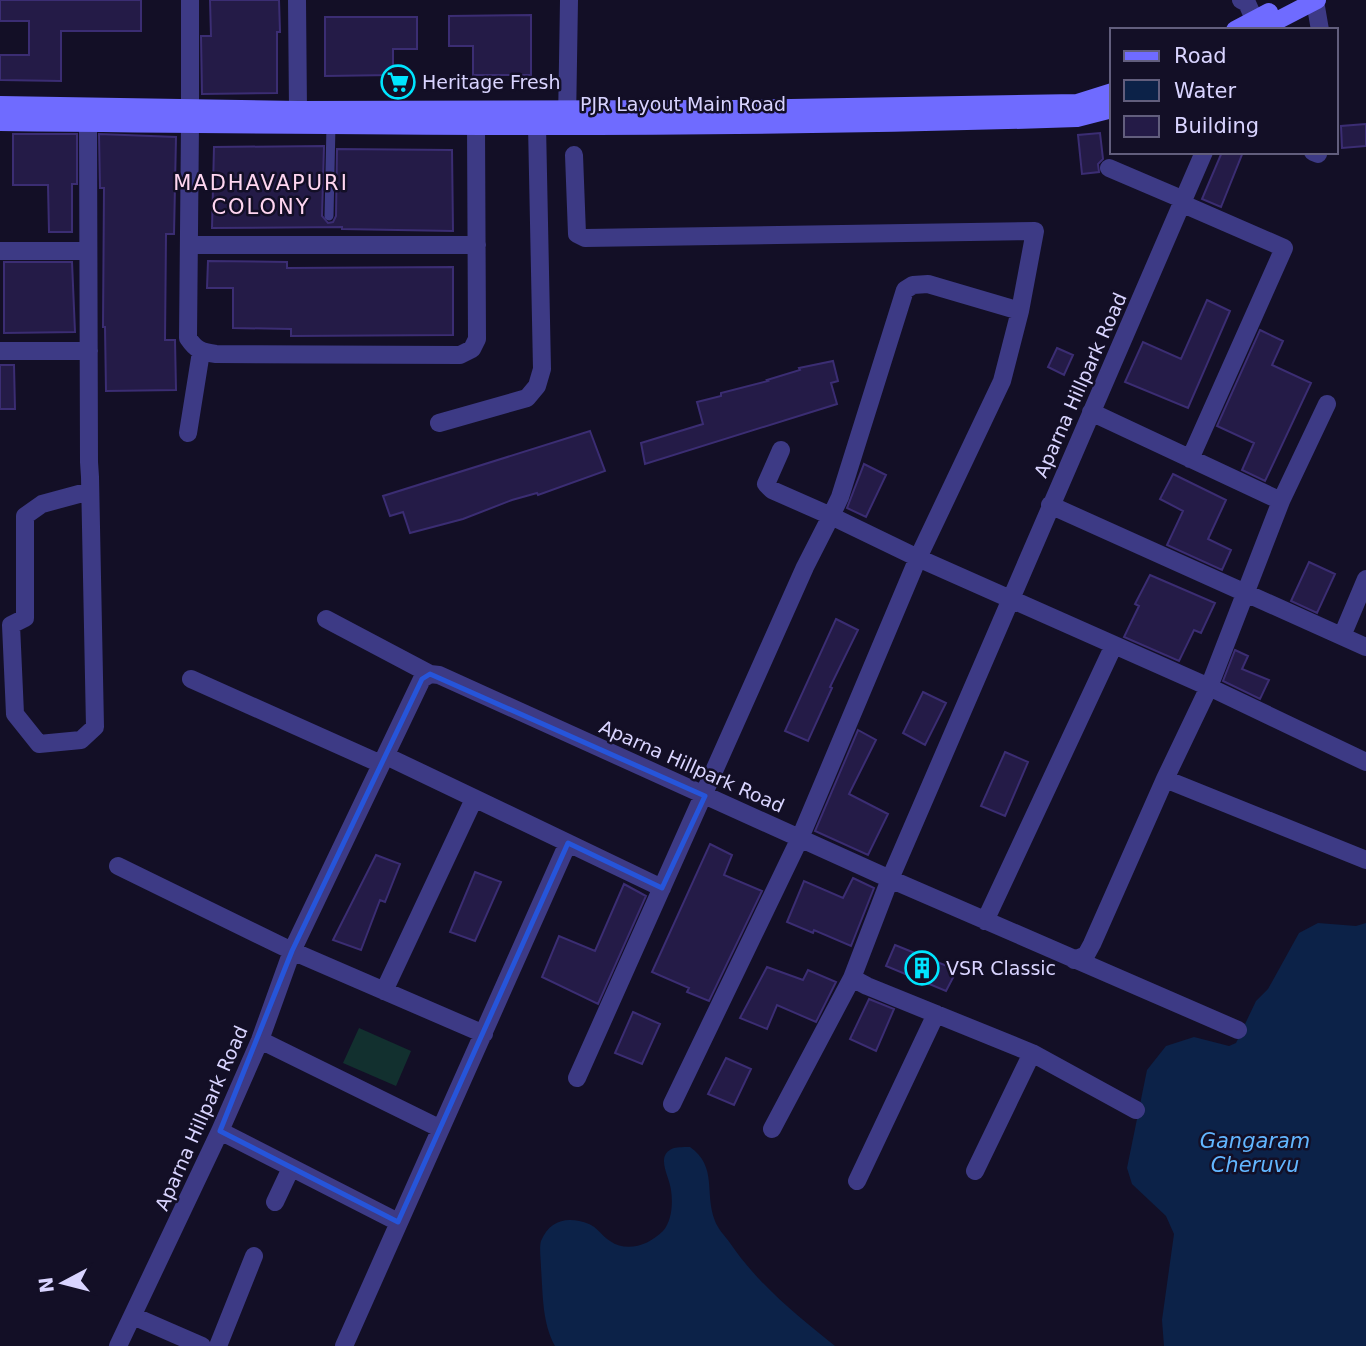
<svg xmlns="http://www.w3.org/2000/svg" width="1366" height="1346" viewBox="0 0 1366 1346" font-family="'DejaVu Sans',sans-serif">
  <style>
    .green { fill: #12302f }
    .water { fill: #0c2248 }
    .building { fill: #241b47; stroke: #3b2d73; stroke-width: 2 }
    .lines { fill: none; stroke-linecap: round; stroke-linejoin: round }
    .lane { stroke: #3d3a85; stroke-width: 9 }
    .street { stroke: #3d3a85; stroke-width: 18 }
    .secondary { stroke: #6f6bff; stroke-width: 18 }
    .marked { fill: none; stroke: #2655da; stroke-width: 5; stroke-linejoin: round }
    .labels { text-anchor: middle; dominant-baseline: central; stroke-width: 5; stroke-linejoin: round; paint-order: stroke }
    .poi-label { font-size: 19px; fill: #d9d4ff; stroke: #130f26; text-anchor: start }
    .street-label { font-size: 19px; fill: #d9d4ff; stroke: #130f26 }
    .neighbourhood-label { font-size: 21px; letter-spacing: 2px; fill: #ffd6f0; stroke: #130f26 }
    .water-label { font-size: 21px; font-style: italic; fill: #62b6ff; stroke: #130f26 }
  </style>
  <rect width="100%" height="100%" fill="#130f26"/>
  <path class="green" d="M359 1028 411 1051 396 1086 343 1063Z"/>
  <path class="water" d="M1318 923 1356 926 1366 923V1346H1164L1162 1320 1174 1234 1166 1216 1132 1184 1127 1168 1147 1070 1166 1046 1194 1037 1229 1046 1236 1043 1256 1001 1268 989 1299 933Z
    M690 1147C718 1167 704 1193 715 1221 718 1229 725 1236 730 1243 758 1284 796 1315 835 1346H555C542 1323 543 1294 541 1268 541 1260 539 1248 541 1241 550 1219 569 1216 589 1224 597 1227 602 1236 610 1241 627 1253 649 1245 663 1231 672 1221 673 1203 671 1190 670 1177 654 1155 674 1148 678 1147 685 1147 690 1147Z"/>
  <path class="building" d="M0 0H141V31H61V81L0 80V55H29V21H0Z
    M210 0H279L280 32H277V93L202 94 201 36H211Z
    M531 15V75H473V46H449V16Z
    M325 17H417V49H393V75L325 76Z
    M1366 124V146L1342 148 1341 126Z
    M1100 133 1103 159 1098 164 1099 172 1082 174 1078 135Z
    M13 134H77V184H72V232H49L48 185H13Z
    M99 134 176 137 174 234H166L165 340H175L176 390 106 391 105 327H103L104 188H100Z
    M324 146 322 216 328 223 333 222 336 216 337 149 452 150 453 231 342 229V227L212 228 214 147Z
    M1222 152H1243L1221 207 1202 199Z
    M208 261 287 262V268L453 267V335L291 336V329L233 328V288H207Z
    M4 262H72L75 332 4 333Z
    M1207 300 1230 311 1188 408 1125 382 1143 342 1181 359Z
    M1260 330 1283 341 1272 365 1311 383 1265 481 1242 470 1254 443 1217 426Z
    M1057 348 1073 355 1064 375 1048 367Z
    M833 361 838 381 831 383 837 404 645 464 641 443 703 424 697 402 721 396V393L768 381 767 380 800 370 799 368Z
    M0 365H14L15 409H0Z
    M590 431 605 471 538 495 537 493 512 500 463 519 410 533 403 512 390 516 383 496Z
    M864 464 886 475 866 517 847 508Z
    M1173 474 1226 500 1208 539 1231 550 1222 570 1167 545 1183 511 1160 499Z
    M1309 562 1335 574 1317 613 1291 601Z
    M1150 575 1215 603 1201 633 1194 630 1179 661 1124 637 1139 606 1135 604Z
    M836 619 858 630 830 687 832 688 808 741 785 731Z
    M1235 650 1248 656 1242 669 1269 680 1260 699 1223 681Z
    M923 692 946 703 925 745 903 733Z
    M858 730 876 740 849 794 888 814 868 855 815 831Z
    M1005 752 1028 762 1005 816 981 806Z
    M710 844 732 855 724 875 762 891 709 1001 687 992 689 988 652 972Z
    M376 855 400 864 385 902 380 900 361 950 333 940Z
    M475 872 501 882 475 941 450 932Z
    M853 878 874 888 851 946 814 930 813 933 787 922 804 881 843 898Z
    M624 884 646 896 598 1004 542 977 559 936 595 951Z
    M895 945 957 970 946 991 886 966Z
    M767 967 803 980 808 970 836 982 816 1022 777 1005 767 1029 740 1018Z
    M869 999 894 1009 876 1051 850 1039Z
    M633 1012 660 1024 642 1064 615 1053Z
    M726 1058 751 1069 734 1105 708 1094Z"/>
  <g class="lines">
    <path class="lane" d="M329 216 331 125"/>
    <path class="street" d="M190 0V109
      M297 0 298 110
      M1241 0 1247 3 1259 30
      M1315 1 1320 30
      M567 122 569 0
      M88 123 89 462 90 477 95 727 81 740 39 744 15 714 11 625 25 618V516L42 504 90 491
      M190 124 188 338C196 350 201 352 216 354L460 355 472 349 477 339 476 125
      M1313 152 1318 154
      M574 155 577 234 585 238 1035 231 1020 311 1002 381 918 558 800 838 672 1104
      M1109 168 1184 200
      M1183 204 1284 248 1190 459
      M190 245H477
      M0 251H88
      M1020 311 928 284 913 285 905 290 840 497 831 516 918 558 1209 687 1366 762
      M0 351H89
      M1091 412 1281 501
      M439 423 527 398 537 386 542 369 537 125
      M188 433 201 352
      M1050 505 1366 647
      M326 619 430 674
      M1342 636 1366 579
      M191 679 381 764
      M386 756 662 888
      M1165 779 1366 860
      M118 866 292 951 484 1034
      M985 921 1114 645
      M1074 960 1086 955 1092 944 1165 779 1209 687 1281 501 1327 404
      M384 991 474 799
      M260 1040 439 1128
      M577 1078 805 567 831 516 772 490 766 484 781 450
      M1136 1110 1032 1053 867 986 852 978 890 879 1204 152
      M772 1129 852 978
      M220 1131 398 1222
      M975 1171 1032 1053
      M857 1181 936 1014
      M275 1202 291 1168
      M133 1316 202 1346
      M118 1346 220 1131 260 1040 292 951 422 679 430 674 439 675 890 879 1238 1030
      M218 1346 254 1256
      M344 1346 568 843"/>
    <path class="secondary" d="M1235 30 1269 12
      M1259 30 1317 0
      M0 105 298 110 733 109 1077 103 1112 92
      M0 122C359 126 718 130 1077 118L1112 109"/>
  </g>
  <path class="marked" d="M430 674 705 796 662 888 568 843 398 1222 220 1131 292 951 422 679Z"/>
  <defs>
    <symbol id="supermarket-ring" viewBox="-11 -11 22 22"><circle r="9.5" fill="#130f26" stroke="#00e5ff" stroke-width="1.5"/><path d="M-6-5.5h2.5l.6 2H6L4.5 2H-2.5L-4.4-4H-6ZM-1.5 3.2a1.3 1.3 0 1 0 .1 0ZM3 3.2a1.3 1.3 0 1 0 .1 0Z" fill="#00e5ff"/></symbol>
    <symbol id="building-ring" viewBox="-11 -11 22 22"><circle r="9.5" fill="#130f26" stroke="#00e5ff" stroke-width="1.5"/><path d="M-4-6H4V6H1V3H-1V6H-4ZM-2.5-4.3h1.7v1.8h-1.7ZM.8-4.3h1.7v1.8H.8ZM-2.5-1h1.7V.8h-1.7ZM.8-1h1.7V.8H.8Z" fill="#00e5ff"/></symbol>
  </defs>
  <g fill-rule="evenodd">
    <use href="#supermarket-ring" x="379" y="63" width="38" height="38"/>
    <use href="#building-ring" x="903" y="949" width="38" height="38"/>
  </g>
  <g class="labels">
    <g class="poi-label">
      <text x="422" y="82">Heritage Fresh</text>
      <text x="946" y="968">VSR Classic</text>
    </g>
    <g class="street-label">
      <text x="683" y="104">PJR Layout Main Road</text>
      <text transform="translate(1080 385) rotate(-66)">Aparna Hillpark Road</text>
      <text transform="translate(692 766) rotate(24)">Aparna Hillpark Road</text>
      <text transform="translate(201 1118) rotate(-66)">Aparna Hillpark Road</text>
    </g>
    <g class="neighbourhood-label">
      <text x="261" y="183">MADHAVAPURI<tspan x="261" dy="24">COLONY</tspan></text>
    </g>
    <g class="water-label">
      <text x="1255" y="1141">Gangaram<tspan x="1255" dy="24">Cheruvu</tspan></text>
    </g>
  </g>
  <rect x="1110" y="28" width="228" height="126" fill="#130f26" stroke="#625e7d" stroke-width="2"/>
  <rect x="1124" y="51" width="35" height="10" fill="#6f6bff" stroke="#625e7d" stroke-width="2"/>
  <text x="1174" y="63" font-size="21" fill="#d9d4ff">Road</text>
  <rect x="1124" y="80" width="35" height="21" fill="#0c2248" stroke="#625e7d" stroke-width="2"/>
  <text x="1174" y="98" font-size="21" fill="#d9d4ff">Water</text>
  <rect x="1124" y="116" width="35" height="21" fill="#241b47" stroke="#625e7d" stroke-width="2"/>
  <text x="1174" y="133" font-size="21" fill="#d9d4ff">Building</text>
  <g transform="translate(63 1283) rotate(263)" stroke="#130f26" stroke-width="5" paint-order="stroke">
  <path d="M0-5L12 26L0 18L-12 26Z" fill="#d9d4ff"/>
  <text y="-10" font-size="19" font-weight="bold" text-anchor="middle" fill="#d9d4ff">N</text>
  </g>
</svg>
